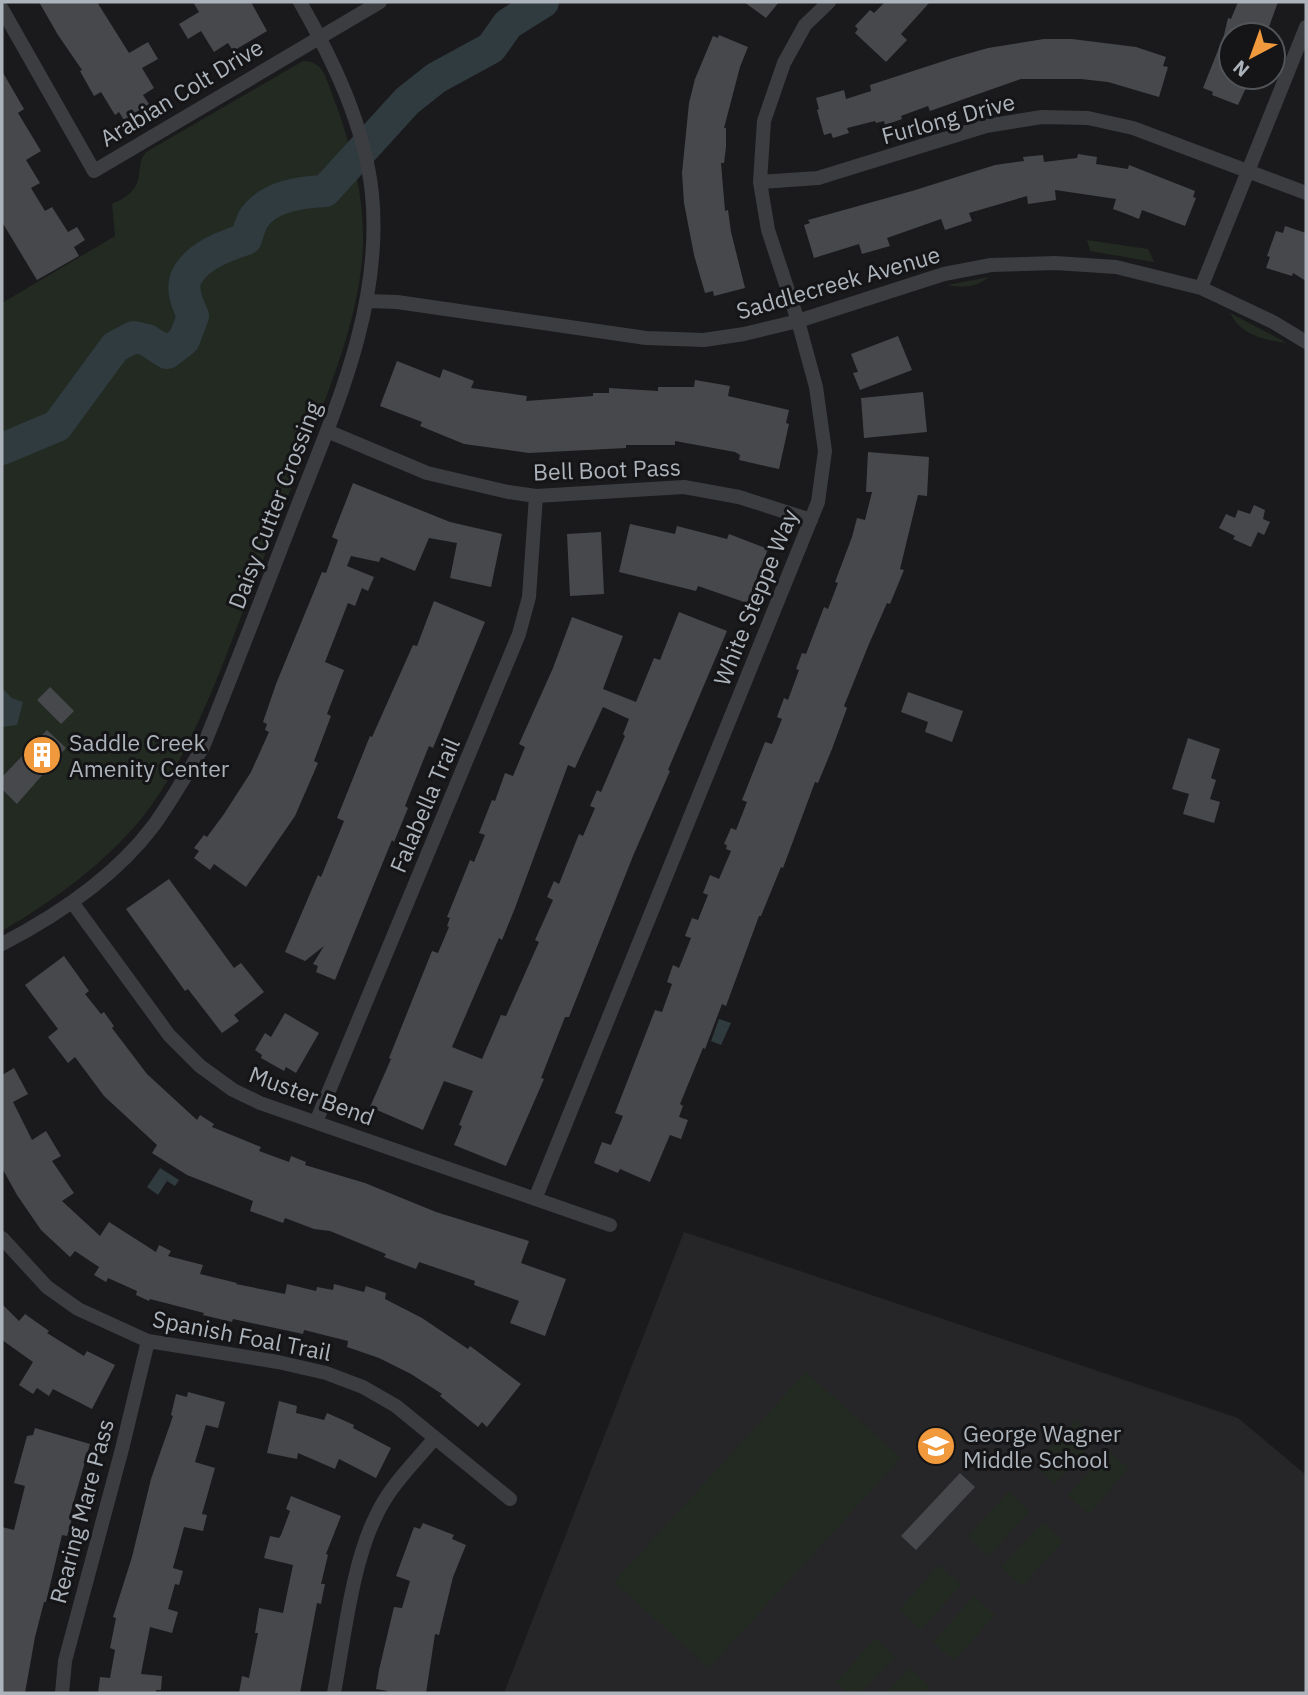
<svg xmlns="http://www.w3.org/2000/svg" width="1308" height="1695" viewBox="0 0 1308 1695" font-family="'IBM Plex Sans',sans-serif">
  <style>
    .built { fill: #262629 }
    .green { fill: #222a22 }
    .water { fill: #303b40 }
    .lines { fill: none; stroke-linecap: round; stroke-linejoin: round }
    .river { stroke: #303b40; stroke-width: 32 }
    .building { fill: #46484c; fill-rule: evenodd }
    .street { stroke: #3b3d41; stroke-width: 14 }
    .labels { text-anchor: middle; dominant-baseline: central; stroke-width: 6; stroke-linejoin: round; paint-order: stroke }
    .street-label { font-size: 23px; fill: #acb3bb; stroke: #151517 }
    .poi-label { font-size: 23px; fill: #acb3bb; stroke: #151517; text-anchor: start }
  </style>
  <rect width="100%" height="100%" fill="#1a1a1c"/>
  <path class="built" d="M684 1232 1238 1418 1306 1475V1693H504Z"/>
  <path class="green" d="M303 61C313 61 318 64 324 73 346 128 365 186 363 246 360 308 339 363 318 419 300 467 281 514 262 562 229 645 197 749 141 819 103 865 53 901 2 931V303L115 236 112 204C118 201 127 197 132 191 143 180 136 163 146 152Z
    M1087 240 1148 249 1154 262 1090 251Z
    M989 277C975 288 964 288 947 285Z
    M1230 313 1287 343C1264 340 1241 335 1230 313Z
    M806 1372 901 1458 709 1668 614 1582Z
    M1076 1420 1096 1439 1054 1484 1034 1465Z
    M1107 1450 1128 1468 1089 1514 1068 1496Z
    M1009 1491 1030 1511 988 1556 968 1536Z
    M1043 1522 1063 1541 1022 1586 1001 1567Z
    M939 1565 961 1585 921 1630 899 1610Z
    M974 1596 995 1615 954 1661 933 1642Z
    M876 1638 895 1656 861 1693H848L836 1682Z
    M909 1668 930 1686 924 1693H886Z"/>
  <path class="water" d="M2 688 12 698 23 702 17 725 2 727Z
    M719 1019 731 1023 721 1045 711 1041Z
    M160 1168 179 1180 175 1186 167 1181 158 1195 147 1187Z"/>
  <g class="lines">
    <path class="river" d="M2 449 57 426 115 347 134 337 147 340 167 353 184 340 193 316C188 305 181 290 186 278 196 256 225 246 246 239 248 233 250 224 254 218 269 196 301 192 325 191L407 101 436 78 491 48 508 24 543 2"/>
  </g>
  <path class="building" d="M39 2H97L129 53 148 42 158 59 142 68 154 88 143 95 149 104 124 120 119 112 115 115 101 92 94 96 80 71 82 70 58 35Z
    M193 2H251L267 31 233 51 228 43 214 52 201 31 188 39 179 24 199 12Z
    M744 2H779L766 18Z
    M885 2H930L901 34 907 40 886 62 855 33 858 29 855 26 870 10 874 13Z
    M1238 2H1278L1266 35H1231V77H1251L1238 105 1212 95 1213 92 1203 88 1224 35 1228 18 1231 19Z
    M719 35 748 47 740 67 724 128H726V147L724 163H721L725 211 728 210 731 232 745 288 714 296 713 291 705 293 694 255 684 203 682 173 689 103 695 79 713 36 718 38Z
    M1044 39H1072L1136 47 1166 57 1163 66 1168 67 1159 97 1108 82 1081 79H1021L930 111 928 106 901 116 902 119 885 125 884 121 876 123 875 121 847 128 849 133 833 138 831 133 824 135 817 110 819 109 816 98 844 90 846 99 871 91 870 85 953 58 988 48Z
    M2 71 24 109 18 113 41 151 26 160 40 183 31 188 45 211 52 207 68 232 77 227 85 240 74 247 79 256 37 280 2 222Z
    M1078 154 1097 157 1096 164 1128 169 1129 165 1195 191 1193 197 1196 198 1185 226 1142 210 1139 219 1124 213 1113 209 1116 199 1055 190 1056 200 1028 204 1027 196 969 213 972 221 945 230 941 219 887 238 890 246 862 254 859 244 814 258 804 225 810 223 808 220 912 191 995 165 1024 161 1023 157 1043 155 1044 162 1077 158Z
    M1285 226 1306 233V281L1293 273 1292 276 1266 268 1270 257 1267 256 1276 231 1283 233Z
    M898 336 912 370 860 390 853 373 858 372 851 354Z
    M397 361 440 378 443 369 474 381 471 388 527 396 526 401 593 396V393H609V388L658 391V387H694L695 380 730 386 728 396 789 410 786 423 789 424 779 469 739 460 740 455 735 452 675 441V445H626V448L529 453 464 444 420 426 422 422 380 406Z
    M923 392 927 432 864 438 861 398Z
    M868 452 929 457 927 496 918 495 900 569 904 570 890 604 887 603 869 644 844 706 847 708 832 749 818 783 815 782 783 868 781 867 761 916H759L726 1006 722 1004 705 1049 703 1048 680 1104 683 1106 679 1117 688 1120 681 1139 670 1135 650 1182 620 1169 618 1173 594 1163 602 1142 611 1145 623 1116 615 1113 655 1010 662 1012 672 984 667 982 673 965 679 968 691 938 685 936 692 918 698 920 708 895 703 893 710 875 719 879 731 851 726 849 727 845 724 844 731 828 736 830 747 802 742 800 765 742 772 744 782 719 777 717 784 698 788 700 799 670 796 669 802 653 806 654 824 607 828 609 838 583 835 582 852 537 857 518 865 520 872 492H866Z
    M353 483 450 522 502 534 491 587 450 578 457 543 429 538 415 571 381 557 379 562 351 556 347 566 374 577 368 591 362 588 355 606 348 603 325 662 344 670 327 714 331 716 314 761 318 763 295 816 246 887 214 864 210 870 194 858 199 851 194 848 204 835 207 837 224 814 251 772 269 732 265 730 267 724 263 722 276 684 322 572 326 573 338 540 332 537Z
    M1254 505 1265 510 1263 519 1270 522 1264 535 1258 532 1251 547 1233 539 1235 536 1219 528 1226 514 1235 518 1238 510 1250 514Z
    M630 524 675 534 677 526 727 539 729 534 768 549 747 603 698 586 696 591 619 572Z
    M601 532 604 594 570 596 567 534Z
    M434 601 485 622 433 748 429 746 405 806 408 808 394 842 392 840 335 980 316 972 318 966 313 964 324 946 305 961 285 952 318 875 321 877 344 821 337 818 370 736 372 737 413 645 417 646Z
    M679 612 727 631 668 770 670 771 633 856 579 992 569 1017H565L541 1078 544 1079 506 1166 454 1145 462 1126 459 1125 473 1091 444 1081 423 1130 370 1107 391 1059 389 1058 432 951 438 953 449 927 447 926 450 918 447 917 470 860 474 862 485 835 479 833 492 800 495 801 505 773 513 776 525 747 519 744 553 668 572 617 623 636 603 689 636 702 654 658 660 660ZM603 707 629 719 623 734 625 736 601 792 597 790 590 806 595 808 583 836 579 834 559 884 554 881 547 897 553 900 535 940 539 942 506 1016 501 1015 482 1059 452 1047 499 938 502 940 515 908 568 765 575 768Z
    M50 687 74 711 61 724 37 700Z
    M908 692 963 711 952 742 925 732 928 722 901 712Z
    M47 730 66 748 17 804 2 789V777Z
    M1188 738 1220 749 1211 778 1216 780 1210 799 1220 802 1214 823 1183 814 1189 794 1172 789Z
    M169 879 234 968 241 963 264 992 234 1015 239 1021 222 1033 188 989 185 991 126 909Z
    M64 956 89 991 85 994 101 1014 104 1012 114 1026 112 1028 147 1074 197 1120 200 1115 214 1124 212 1127 261 1147 259 1151 289 1162 291 1156 306 1162 305 1165 365 1183 436 1212 529 1241 521 1263 566 1279 545 1336 510 1323 519 1301 474 1285 475 1281 419 1262 416 1269 384 1257 386 1254 330 1231 314 1229 285 1218 283 1223 250 1211 253 1201 187 1175 152 1153 157 1145 104 1096 75 1057 68 1063 48 1037 58 1029 25 985Z
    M285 1013 319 1033 296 1073 286 1067 284 1071 261 1058 262 1055 255 1050 265 1033 271 1037Z
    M14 1068 28 1094 13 1102 32 1140 46 1131 61 1156 52 1161 74 1193 62 1201 100 1236 109 1222 156 1252 159 1245 171 1251 168 1256 203 1265 200 1274 237 1283 236 1284 285 1294 287 1284 316 1291 317 1287 333 1290 334 1284 364 1292 366 1286 386 1293 385 1299 422 1318 468 1349 470 1346 521 1384 487 1427 482 1422 478 1427 440 1396 442 1394 411 1374 379 1358 347 1347 348 1341 304 1330 303 1334 233 1319 232 1322 203 1315 204 1313 150 1299 149 1301 136 1295 137 1291 108 1278 106 1282 94 1275 99 1267 75 1251 70 1257 41 1230 17 1195 2 1168V1075Z
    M2 1304 19 1321 25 1314 49 1331 47 1333 84 1356 87 1351 115 1365 92 1409 53 1389 49 1396 37 1388 33 1394 19 1385 33 1362 2 1340Z
    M188 1392 225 1402 218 1428 206 1425 195 1462 215 1468 202 1514 207 1515 203 1531 184 1527 173 1568 183 1571 179 1585 175 1584 168 1609 178 1612 172 1633 150 1627 141 1674 162 1676 161 1690H156V1693H98L100 1677 110 1678 115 1650 110 1648 116 1618 113 1617 132 1557 151 1479 173 1416 171 1415 176 1394 187 1397Z
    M279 1401 297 1406 296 1413 324 1420 327 1413 354 1425 353 1428 391 1448 376 1478 339 1459 335 1469 298 1453 297 1459 267 1453Z
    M35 1428 90 1444 69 1518 72 1519 67 1536 62 1535 46 1602H44L35 1637 25 1693H2V1527L14 1530 25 1486 14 1483 27 1436 33 1435Z
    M960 1473 975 1487 916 1550 901 1536Z
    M291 1496 341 1516 326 1554 328 1555 321 1584H325L321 1604 317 1603 300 1693H239L242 1676 249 1678 258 1633H255L259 1608 283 1613 293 1565 264 1558 270 1536 279 1538 281 1535 290 1511 286 1509Z
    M423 1523 454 1535 452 1539 466 1545 453 1577 439 1635 435 1634 426 1693H387V1691L376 1689 379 1670 394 1607 402 1608 410 1581 396 1576 414 1527 420 1529Z"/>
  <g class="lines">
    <path class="street" d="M2 9 94 171 380 2
      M760 182 818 178 986 126 1042 117 1088 118 1133 128 1306 193
      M1201 288 1306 27
      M368 301 397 302 646 338 704 340 744 334 798 321 944 274 991 265 1055 263 1116 267 1201 288 1273 322 1306 342
      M327 431 427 473 508 492 536 496 684 487 739 497 811 520
      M72 902 169 1035 200 1066 233 1090 260 1103 610 1225
      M2 944C58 915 115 877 154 825 172 800 187 773 203 747 234 670 264 592 294 515 334 412 383 307 372 194 365 126 333 60 300 2
      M316 1122 519 634 529 597 536 496
      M535 1199 818 502 825 451 816 387 798 321 768 230 760 182 764 121 784 63 805 25 829 2
      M2 1238 47 1287 78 1309 148 1341 278 1362 326 1373 363 1387 396 1406 510 1499
      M62 1693 65 1661 122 1449 148 1341
      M334 1693C344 1640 352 1563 376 1516 389 1487 414 1463 434 1439"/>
  </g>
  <defs>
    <symbol id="building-disc" viewBox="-11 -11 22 22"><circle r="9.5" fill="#f0993d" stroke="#151517"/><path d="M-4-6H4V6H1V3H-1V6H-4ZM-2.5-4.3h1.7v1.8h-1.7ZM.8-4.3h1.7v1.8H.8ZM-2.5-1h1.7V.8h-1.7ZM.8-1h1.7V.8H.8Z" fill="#fff"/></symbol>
    <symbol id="school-disc" viewBox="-11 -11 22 22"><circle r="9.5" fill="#f0993d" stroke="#151517"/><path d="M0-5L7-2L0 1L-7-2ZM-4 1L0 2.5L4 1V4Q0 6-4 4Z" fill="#fff"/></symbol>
  </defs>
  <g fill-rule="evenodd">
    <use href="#building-disc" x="20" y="733" width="44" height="44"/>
    <use href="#school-disc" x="914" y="1424" width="44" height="44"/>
  </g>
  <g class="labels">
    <g class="street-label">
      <text transform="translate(181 92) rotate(-31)">Arabian Colt Drive</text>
      <text transform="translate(948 118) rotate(-15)">Furlong Drive</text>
      <text transform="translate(838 282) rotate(-16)">Saddlecreek Avenue</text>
      <text transform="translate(607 469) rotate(-2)">Bell Boot Pass</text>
      <text transform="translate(274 505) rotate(-69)">Daisy Cutter Crossing</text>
      <text transform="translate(755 597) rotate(-68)">White Steppe Way</text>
      <text transform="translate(424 805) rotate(-67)">Falabella Trail</text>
      <text transform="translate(312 1095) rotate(20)">Muster Bend</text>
      <text transform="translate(242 1335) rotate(11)">Spanish Foal Trail</text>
      <text transform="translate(81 1511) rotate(-75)">Rearing Mare Pass</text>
    </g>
    <g class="poi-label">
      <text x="69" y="742">Saddle Creek<tspan x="69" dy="26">Amenity Center</tspan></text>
      <text x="963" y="1433">George Wagner<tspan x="963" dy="26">Middle School</tspan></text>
    </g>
  </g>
  <rect width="1308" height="1695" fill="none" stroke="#acb3bb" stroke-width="7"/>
  <g transform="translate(1252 56) rotate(221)"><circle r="33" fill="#151517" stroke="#515459" stroke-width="2"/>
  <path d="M0-5L12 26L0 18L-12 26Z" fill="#f0993d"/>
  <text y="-10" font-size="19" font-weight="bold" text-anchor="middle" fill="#acb3bb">N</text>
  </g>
</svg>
